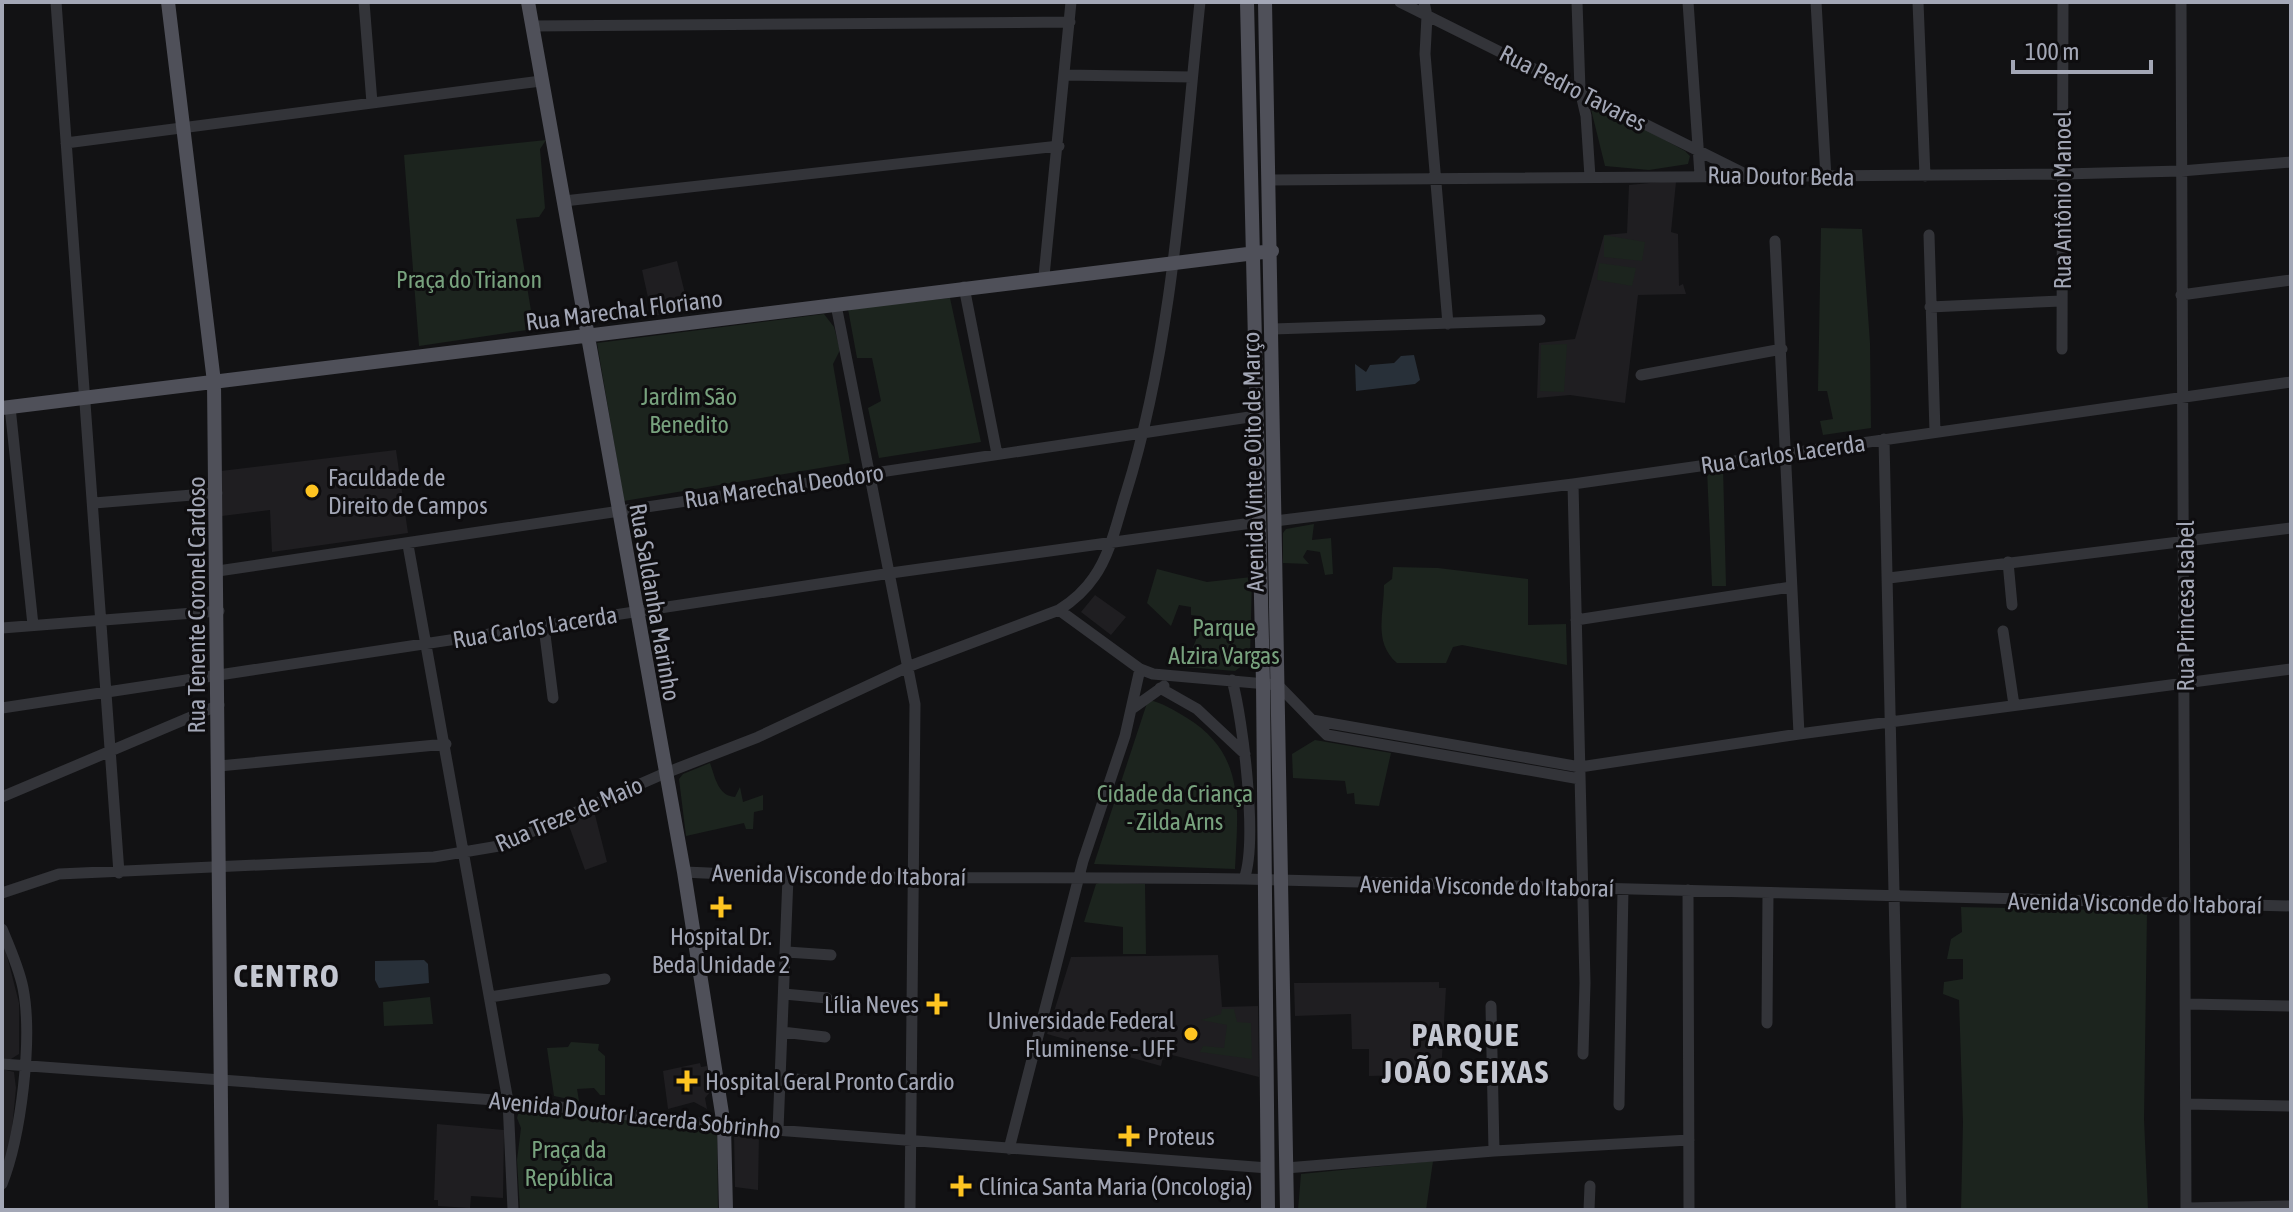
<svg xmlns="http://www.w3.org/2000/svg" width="2293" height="1212" viewBox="0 0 2293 1212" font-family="'Asap Condensed',sans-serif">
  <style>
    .built { fill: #1f1e21 }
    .green { fill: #1c241e }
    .water { fill: #283039 }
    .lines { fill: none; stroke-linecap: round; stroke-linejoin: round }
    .minor { stroke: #333439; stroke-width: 11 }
    .major { stroke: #4f5059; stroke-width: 14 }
    .poi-dot { fill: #fec421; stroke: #0e0d0f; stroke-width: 3 }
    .labels { text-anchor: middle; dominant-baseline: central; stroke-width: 6; stroke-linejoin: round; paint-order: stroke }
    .street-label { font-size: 24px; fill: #a3a7b6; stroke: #0e0d0f }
    .park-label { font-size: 24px; fill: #78a27e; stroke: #0e0d0f }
    .poi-label { font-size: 24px; fill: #a3a7b6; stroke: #0e0d0f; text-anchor: start }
    .district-label { font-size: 32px; font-weight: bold; letter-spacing: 2px; fill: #c4c7d1; stroke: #0e0d0f }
  </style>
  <rect width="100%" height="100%" fill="#121214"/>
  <path class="built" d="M1660 182H1676L1671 232 1678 234 1679 286 1683 284 1686 294 1638 295 1625 403 1570 395 1537 398 1539 343 1575 339 1604 235 1627 233 1629 185Z
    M677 261 689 310 652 316 642 270Z
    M396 450 408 533 272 552 270 510 222 516 221 471Z
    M1095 595 1126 617 1111 635 1081 612Z
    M594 811 607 862 585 870 568 823Z
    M2 936 19 1003V1054L11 1059H2Z
    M1218 955 1222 1007 1258 1006 1259 1077 1164 1053 1161 1066 1047 1034 1071 957Z
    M1439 982V988H1446L1441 1074 1369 1076V1049H1352L1351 1014 1295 1016 1294 983Z
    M700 1063 701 1067 707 1066 711 1091 705 1098 707 1109 694 1102 668 1109 663 1071Z
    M2 1069 14 1072 16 1088 10 1150 2 1167Z
    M437 1124 504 1130 503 1198 471 1196 470 1208 438 1206V1200H434Z
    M734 1133 759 1134 758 1190 735 1187Z"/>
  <path class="green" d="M1588 97 1685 151 1690 156 1688 164 1649 170 1605 166Z
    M546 140 540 149 545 208 539 217 516 219 534 329 419 346 404 155Z
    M1821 228 1862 229 1870 343 1871 428 1823 435 1820 421 1833 419 1827 391H1818Z
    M1604 235 1645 242 1642 261 1604 257Z
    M1599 263 1636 268 1632 286 1597 280Z
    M950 298 981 442 879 458 868 408 881 401 872 358H857L848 309Z
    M824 314 834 327 840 350 833 364 850 463 624 501 597 343Z
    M1567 344 1564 392 1540 391 1541 345Z
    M1723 467 1726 586H1712L1707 469Z
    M1314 524 1312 540 1331 538 1333 574 1325 575 1320 552 1307 550 1303 557 1309 564 1283 563V533L1286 529Z
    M1393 567 1438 568 1528 579V625L1566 624 1567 665 1462 645 1453 647 1446 663H1397C1373 642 1384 615 1384 585L1392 579Z
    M1157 569 1207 582 1252 577 1250 660 1235 671 1185 667 1202 625 1201 616 1191 615V607L1179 605 1171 626 1147 603Z
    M1148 700C1162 702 1175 711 1187 718 1246 754 1238 808 1235 869L1094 864Z
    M1315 740 1391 753 1379 806 1355 804 1354 793 1347 794 1345 781 1293 778 1292 754Z
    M710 763C715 777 718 796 735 797L740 787 743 802 763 795V810L754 812 753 829H746L744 823 686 836 679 779 683 774Z
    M1102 882 1145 884 1146 954H1123V927L1084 922 1096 884Z
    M1961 907 2147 911 2144 1119 2148 1210H1961L1963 1122 1959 1000 1943 994 1944 982 1963 979V959H1947L1951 939 1962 932Z
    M430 997 433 1024 384 1026 383 1002Z
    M1222 1009H1234L1237 1022 1251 1023 1252 1059 1200 1052 1203 1046 1224 1048 1227 1025 1201 1020 1221 1014Z
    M571 1042 599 1044 598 1050 605 1056V1095H600L594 1088 577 1089 579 1101 554 1096 547 1048 568 1047Z
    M520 1108 541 1109 542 1113 717 1127 718 1210H520L517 1160 521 1128 517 1118Z
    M1433 1161 1426 1210H1298L1301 1174Z"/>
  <path class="water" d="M1414 355 1420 380 1415 384 1356 391 1355 364 1366 372 1370 365 1394 363 1401 356Z
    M424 960 428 964 429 983 379 988 375 980V961Z"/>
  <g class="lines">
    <path class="minor" d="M56 2 119 873
      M364 2 372 103
      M1400 2 1743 173
      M1424 2 1427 16 1425 54 1448 324
      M1577 2 1580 90 1586 116 1590 177
      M1688 2 1700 175
      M1816 2 1826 178
      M1918 2 1925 176
      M2181 2 2186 1210
      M532 26 1070 22
      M1065 75 1192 77
      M66 143 541 81
      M1270 180 2063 174 2181 171 2291 162
      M564 201 1059 146
      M1929 235 1935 432
      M1775 241 1799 734
      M1044 276 1071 2
      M964 287 997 454
      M2181 295 2291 280
      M836 305 915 704 910 1210
      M1930 307 2061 301
      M1273 329 1540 320
      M2062 349 2063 2
      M1641 375 1782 349
      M10 407 33 625
      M1884 439 1901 1210
      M1573 484 1585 983 1583 1054
      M94 503 217 493
      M1275 521 1573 484 2291 382
      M408 545 508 1101 513 1210
      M2008 562 2012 605
      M218 571 1256 416
      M1889 578 2291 528
      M1059 610 1140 669 1153 674 1278 685 1312 720 1580 767 1799 734 2291 669
      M1576 620 1791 587
      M544 627 553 698
      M2 628 219 611
      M2003 631 2014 705
      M1232 680C1243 720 1258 842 1244 879
      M1160 688 1197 709 1245 754
      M2 708 891 573 1259 522
      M1133 708 1164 686
      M1312 720 1327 735 1580 779
      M219 766 446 744
      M2 797 219 705
      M684 872C870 881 1057 876 1244 879L2291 906
      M1688 890 1689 1210
      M2 893 59 874 434 857 499 846 663 774 758 737 910 666 1059 610C1073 601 1084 592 1094 577 1111 553 1117 521 1126 493 1174 340 1183 162 1200 2
      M2 929C10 948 19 968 23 988 33 1039 21 1136 2 1184
      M787 952 831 955
      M784 994 827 998
      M490 997 605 979
      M2187 1004 2291 1006
      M1491 1006 1494 1151
      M1767 1023 1768 893
      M782 1032 825 1037
      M2 1064 508 1101 724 1126 1268 1168
      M779 1077 822 1082
      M2186 1104 2291 1106
      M1619 1105 1623 889
      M778 1130 788 877
      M1009 1149 1083 861 1125 736 1140 669
      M1286 1168 1494 1151 1689 1140
      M2186 1208 2291 1206
      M1589 1210 1590 1186"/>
    <path class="major" d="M168 2 214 382 222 1210
      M528 2 684 872 724 1126 726 1210
      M1247 2 1263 683 1268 1210
      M1265 2 1287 1210
      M2 408 1272 251"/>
  </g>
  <g class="poi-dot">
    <circle cx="312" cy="491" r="8"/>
    <path d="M717 895h8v8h8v8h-8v8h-8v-8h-8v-8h8z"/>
    <path d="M933 992h8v8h8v8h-8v8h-8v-8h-8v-8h8z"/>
    <circle cx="1191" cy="1034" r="8"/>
    <path d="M683 1069h8v8h8v8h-8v8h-8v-8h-8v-8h8z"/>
    <path d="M1125 1124h8v8h8v8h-8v8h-8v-8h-8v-8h8z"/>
    <path d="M957 1174h8v8h8v8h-8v8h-8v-8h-8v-8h8z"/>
  </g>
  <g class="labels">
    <g class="street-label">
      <text transform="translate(1573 88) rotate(27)">Rua Pedro Tavares</text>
      <text transform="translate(1781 176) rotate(1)">Rua Doutor Beda</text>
      <text transform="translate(2062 200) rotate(-90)">Rua Antônio Manoel</text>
      <text transform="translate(624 310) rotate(-7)">Rua Marechal Floriano</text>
      <text transform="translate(1783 454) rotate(-8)">Rua Carlos Lacerda</text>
      <text transform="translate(1253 462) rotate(-91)">Avenida Vinte e Oito de Março</text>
      <text transform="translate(784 486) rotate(-8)">Rua Marechal Deodoro</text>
      <text transform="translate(655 602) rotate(80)">Rua Saldanha Marinho</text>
      <text transform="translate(196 605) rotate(-90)">Rua Tenente Coronel Cardoso</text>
      <text transform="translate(2185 606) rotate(-90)">Rua Princesa Isabel</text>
      <text transform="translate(535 627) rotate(-9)">Rua Carlos Lacerda</text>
      <text transform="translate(569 814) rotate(-23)">Rua Treze de Maio</text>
      <text transform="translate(839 875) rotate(1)">Avenida Visconde do Itaboraí</text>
      <text transform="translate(1487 886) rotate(1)">Avenida Visconde do Itaboraí</text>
      <text transform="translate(2135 903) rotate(1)">Avenida Visconde do Itaboraí</text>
      <text transform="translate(635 1115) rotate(6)">Avenida Doutor Lacerda Sobrinho</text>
    </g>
    <g class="park-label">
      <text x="469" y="279">Praça do Trianon</text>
      <text x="689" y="396">Jardim São<tspan x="689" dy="28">Benedito</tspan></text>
      <text x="1224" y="627">Parque<tspan x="1224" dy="28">Alzira Vargas</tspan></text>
      <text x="1175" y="793">Cidade da Criança<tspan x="1175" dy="28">- Zilda Arns</tspan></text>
      <text x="569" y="1149">Praça da<tspan x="569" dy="28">República</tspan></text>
    </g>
    <g class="poi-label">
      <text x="328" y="477">Faculdade de<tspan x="328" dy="28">Direito de Campos</tspan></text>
      <text x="721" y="936" text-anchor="middle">Hospital Dr.<tspan x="721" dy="28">Beda Unidade 2</tspan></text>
      <text x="919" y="1004" text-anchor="end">Lília Neves</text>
      <text x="1175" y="1020" text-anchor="end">Universidade Federal<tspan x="1175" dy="28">Fluminense - UFF</tspan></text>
      <text x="705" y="1081">Hospital Geral Pronto Cardio</text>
      <text x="1147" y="1136">Proteus</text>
      <text x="979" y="1186">Clínica Santa Maria (Oncologia)</text>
    </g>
    <g class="district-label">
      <text x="287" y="975">CENTRO</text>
      <text x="1466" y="1034">PARQUE<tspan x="1466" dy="37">JOÃO SEIXAS</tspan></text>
    </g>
  </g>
  <rect width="2293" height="1212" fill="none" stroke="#a3a7b6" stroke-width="8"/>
  <path d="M2013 60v12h138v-12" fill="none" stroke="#a3a7b6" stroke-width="4"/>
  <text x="2025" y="60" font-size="24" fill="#a3a7b6" stroke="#0e0d0f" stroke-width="6" paint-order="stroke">100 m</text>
</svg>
